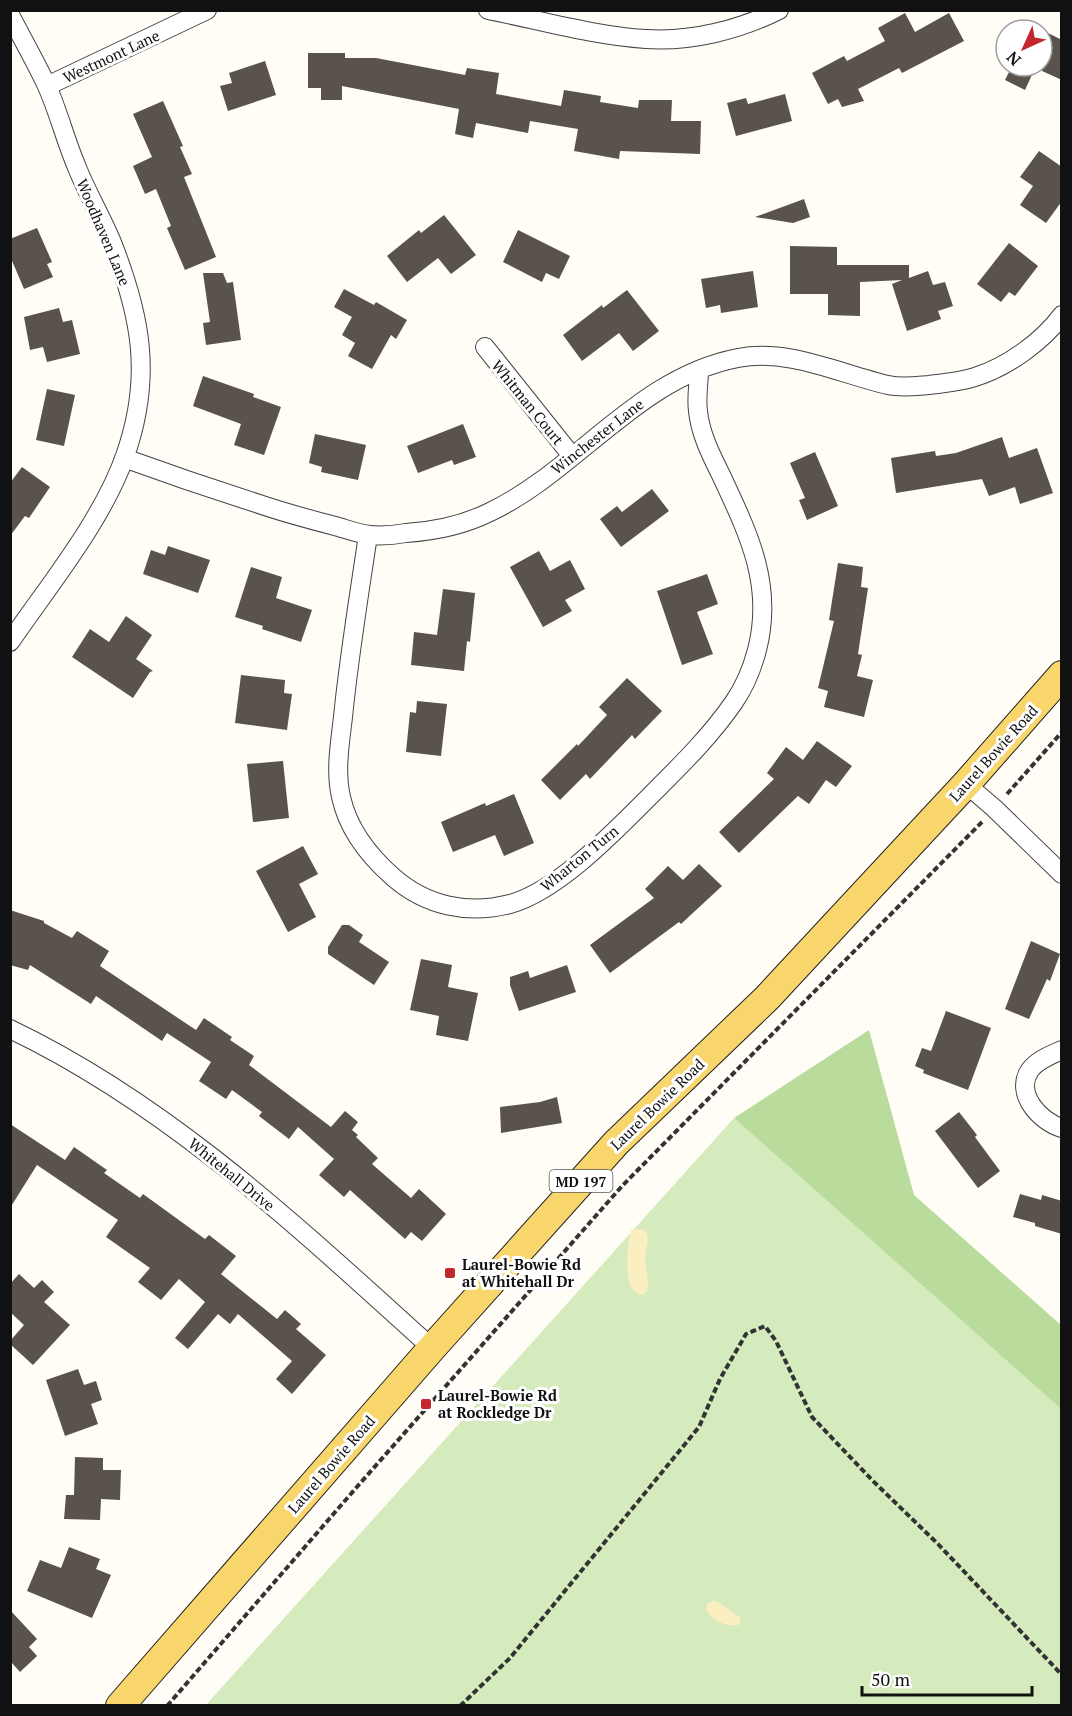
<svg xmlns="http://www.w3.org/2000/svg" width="1072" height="1716" viewBox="0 0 1072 1716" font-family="'PT Serif',serif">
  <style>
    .green { fill: #d5ebbd }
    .forest { fill: #b9dc9c }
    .sand { fill: #fbeec1 }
    .building { fill: #5a524d }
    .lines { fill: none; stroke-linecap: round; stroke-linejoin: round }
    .street-casing { stroke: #444; stroke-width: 20 }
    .primary-casing { stroke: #222; stroke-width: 30 }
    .path { stroke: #333; stroke-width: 4; stroke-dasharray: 6 3; stroke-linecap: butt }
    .street { stroke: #fff; stroke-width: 18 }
    .primary { stroke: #f9d66b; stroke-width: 28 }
    .poi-dot { fill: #c4262e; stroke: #fff; stroke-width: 2 }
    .labels { text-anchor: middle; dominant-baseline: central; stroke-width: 6; stroke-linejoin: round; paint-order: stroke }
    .shield { fill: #fff; stroke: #585858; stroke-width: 1.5 }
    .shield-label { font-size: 14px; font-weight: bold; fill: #111 }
    .street-label { font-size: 15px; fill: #111; stroke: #fff }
    .poi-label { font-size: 15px; font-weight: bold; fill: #111; stroke: #fff; text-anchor: start }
  </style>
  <rect width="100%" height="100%" fill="#fffdf5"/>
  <path class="green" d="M734 1118 1061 1409V1705L205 1706Z"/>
  <path class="forest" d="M869 1030 914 1195 1061 1325V1409L734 1118Z"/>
  <path class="sand" d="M643 1229 647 1233 648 1240 645 1257 648 1284 647 1291 643 1295C621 1295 627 1244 631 1230Z
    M714 1601 718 1602 738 1616 740 1618V1624C729 1629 710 1620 706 1609L707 1604Z"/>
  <path class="building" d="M905 13 915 32 949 13 964 41 902 73 899 68 858 89 864 101 842 107 838 99 828 104 812 73 844 56 847 61 885 41 878 28Z
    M1042 30 1062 40V80L1042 71Z
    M308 53H345V58H376L465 75 467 68 499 73 496 94 561 106 564 90 601 96 600 102 638 108 639 100H672L671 121H701L700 154 620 151 619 159 574 151 578 129 530 121 528 133 476 123 473 138 455 134 459 109 342 86V100H321V88H308Z
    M265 61 276 95 228 111 220 86 232 83 229 73Z
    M1012 66H1036L1025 90 1005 80Z
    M785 94 792 121 736 136 727 103 746 98 748 104Z
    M163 101 183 146 180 147 192 174 184 177 216 257 185 270 167 228 171 226 156 189 145 194 133 166 152 157 133 114Z
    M1039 151 1062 167V201L1046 223 1020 205 1033 186 1020 177Z
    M804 199 810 217 793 223 755 217Z
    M444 215 476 255 451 274 438 258 407 282 387 256 419 230 421 233Z
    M37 228 52 262 47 264 53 277 24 289 10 256V239Z
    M518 230 570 256 559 279 546 273 542 282 503 262Z
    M1009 243 1038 266 1015 296 1009 292 1001 302 977 284Z
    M790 246 837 247V265H909V278L928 271 933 285 945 282 953 306 938 311 941 319 907 331 892 284 902 280 860 282V316L828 315V294H790Z
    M753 271 758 307 721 313 720 305 706 308 701 279Z
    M203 273H223L227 283 233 282 241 340 206 345 203 323 210 322Z
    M344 289 374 305 376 302 407 320 396 339 391 335 372 369 348 356 355 343 342 335 352 317 334 307Z
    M627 290 659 331 633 351 619 333 582 361 563 335 602 305 603 308Z
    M59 308 63 322 72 320 80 354 47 362 43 347 30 350 24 317Z
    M203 376 254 394 253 397 281 407 264 455 234 445 241 424 193 406Z
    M47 389 75 395 64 446 36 440Z
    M463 424 476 457 454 465 452 460 418 473 407 446Z
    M315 434 366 445 358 480 321 472 322 467 309 463Z
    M1002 437 1009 458 1037 448 1053 493 1020 504 1015 487 989 496 982 479 896 493 891 458 935 451 936 456 956 453Z
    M815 452 838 506 807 520 799 500 805 498 790 463Z
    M22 467 50 487 29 518 25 516 10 536V483Z
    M652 489 669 511 621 547 600 519 617 506 622 512Z
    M168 546 210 560 198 593 143 574 151 550 165 555Z
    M539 551 550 571 570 560 585 589 565 600 572 611 543 627 510 567Z
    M838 563 863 567 861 587 868 588 858 654 862 655 857 676 873 680 864 717 824 707 828 691 818 688 834 621 829 620Z
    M251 567 282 577 276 598 312 610 301 642 262 629 263 626 235 617Z
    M707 574 718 604 697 612 713 654 682 665 657 591Z
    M443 589 475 593 470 642 467 641 464 671 411 665 414 632 437 635Z
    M126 616 152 635 136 659 153 671 150 672 133 698 72 657 90 629 109 642Z
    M241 675 285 680 284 693 292 694 287 730 235 723Z
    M627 678 662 711 635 739 632 735 590 779 586 774 560 800 541 780 577 744 578 746 607 715 599 707Z
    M417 701 447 704 441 756 406 752 410 712 416 713Z
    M817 741 852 766 836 787 826 780 809 804 798 796 739 853 719 832 774 779 767 773 786 747 803 760Z
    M283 761 289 818 253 822 247 764Z
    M514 794 534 843 504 856 495 835 453 852 441 822 485 803 486 806Z
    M303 846 318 874 299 884 316 917 288 932 256 871Z
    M699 864 722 886 681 924 679 922 610 973 590 945 654 898 645 889 668 866 683 880Z
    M10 910 44 921V923L72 938 77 931 109 951 100 966 196 1030 204 1018 232 1037 230 1040 254 1056 249 1065 331 1127 345 1111 358 1122 352 1130 358 1135 356 1137 378 1158 372 1164 411 1198 419 1189 446 1214 422 1241 411 1232 405 1239 350 1190 344 1197 319 1175 334 1159 298 1127 289 1139 259 1116 262 1112 232 1090 226 1099 199 1081 211 1062 167 1033 162 1041 96 996 91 1004 30 965 28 970 10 965Z
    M342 925H349L363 935 359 942 389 962 374 985 328 954V947Z
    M1031 941 1060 954 1050 981 1047 979 1029 1019 1005 1009Z
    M421 959 452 965 448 987 478 993 468 1041 436 1035 439 1016 410 1010Z
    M567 965 576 992 519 1011 510 985V977L528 971 530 978Z
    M946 1011 991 1028 968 1090 923 1073 924 1070 915 1066 922 1048 931 1051Z
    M557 1097 562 1123 501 1133 500 1107 540 1102Z
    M959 1112 977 1135 975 1137 1000 1171 978 1188 935 1131Z
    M10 1124 65 1160 74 1147 107 1170 104 1173 140 1198 143 1194 205 1239 209 1235 236 1256 221 1274 277 1319 285 1310 301 1324 296 1329 326 1355 292 1394 276 1379 292 1361 238 1314 230 1324 218 1314 188 1349 175 1338 205 1302 179 1279 161 1300 138 1282 150 1268 106 1237 118 1220 37 1165 10 1208Z
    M1020 1194 1041 1200 1042 1195 1062 1201V1234L1035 1226V1223L1013 1217Z
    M19 1274 34 1288 42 1280 54 1292 44 1302 70 1325 33 1365 10 1344V1341L24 1325 10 1312V1284Z
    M78 1369 84 1385 96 1381 102 1400 91 1404 98 1424 65 1436 46 1380Z
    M75 1457 103 1458V1470H121L120 1500 101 1499 100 1520 64 1519 66 1495H74Z
    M69 1547 100 1559 96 1569 111 1575 92 1618 27 1591 40 1560 61 1568Z
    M10 1610 37 1639 29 1647 37 1656 20 1672 12 1663 10 1664Z"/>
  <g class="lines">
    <defs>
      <path id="street" d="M488 10C539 20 595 36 646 39 691 42 739 30 779 10
        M10 15C22 38 35 61 46 84 58 110 65 139 76 165 86 191 100 214 111 240 141 315 153 377 125 456 102 521 49 585 10 642
        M47 86 207 10
        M485 347 572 456
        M124 458C168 474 212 489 256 503 282 512 308 519 335 526 346 529 359 534 370 535 382 536 394 535 406 533 435 531 464 525 490 512 578 470 638 377 738 358 789 348 840 374 888 385 902 388 916 386 929 385 945 383 960 382 975 377 1007 367 1042 342 1062 315
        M368 535C359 596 349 656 343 717 340 743 335 771 341 797 348 829 368 855 393 877 426 906 468 915 510 904 558 891 615 831 650 796 679 767 710 737 734 702 745 686 752 669 757 650 774 584 748 533 721 475 711 455 700 433 698 411 696 398 699 383 699 370
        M966 784 994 808 1062 874
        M10 1029C171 1106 301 1230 432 1348
        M1062 1050C1051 1055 1037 1060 1030 1070 1014 1093 1040 1122 1062 1128"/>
      <path id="primary" d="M120 1706 432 1348 616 1143 767 998 966 784 1062 675"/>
    </defs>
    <use href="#street" class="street-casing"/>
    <use href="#primary" class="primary-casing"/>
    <path class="path" d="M1007 794 1062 732
      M167 1706 356 1488 623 1185 982 822
      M460 1706 510 1658 699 1427 720 1379 746 1334 765 1326 776 1341 812 1417 873 1481 938 1544 1062 1675"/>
    <use href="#street" class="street"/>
    <use href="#primary" class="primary"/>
  </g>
  <g class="poi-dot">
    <rect x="444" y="1267" width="12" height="12" rx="3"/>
    <rect x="420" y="1398" width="12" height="12" rx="3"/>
  </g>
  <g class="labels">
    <rect class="shield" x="549.5" y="1170" width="63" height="22" rx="4.5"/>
    <g class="shield-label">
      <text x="581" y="1181">MD 197</text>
    </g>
    <g class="street-label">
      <text transform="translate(111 56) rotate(-25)">Westmont Lane</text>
      <text transform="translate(104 232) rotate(67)">Woodhaven Lane</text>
      <text transform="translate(528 402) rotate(51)">Whitman Court</text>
      <text transform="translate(597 436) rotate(-38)">Winchester Lane</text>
      <text transform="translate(993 753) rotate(-48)">Laurel Bowie Road</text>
      <text transform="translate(579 858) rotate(-39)">Wharton Turn</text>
      <text transform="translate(657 1104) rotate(-44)">Laurel Bowie Road</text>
      <text transform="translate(232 1174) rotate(39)">Whitehall Drive</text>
      <text transform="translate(331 1464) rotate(-49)">Laurel Bowie Road</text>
    </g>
    <g class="poi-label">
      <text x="462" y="1264">Laurel-Bowie Rd<tspan x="462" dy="17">at Whitehall Dr</tspan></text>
      <text x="438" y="1395">Laurel-Bowie Rd<tspan x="438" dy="17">at Rockledge Dr</tspan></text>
    </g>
  </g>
  <rect width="1072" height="1716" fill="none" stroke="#111111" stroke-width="24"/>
  <g transform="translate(1024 48) rotate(225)"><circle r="28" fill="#ffffff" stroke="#a0a0a0" stroke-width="1.5"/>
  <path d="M0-4.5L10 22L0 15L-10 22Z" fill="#c4262e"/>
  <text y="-9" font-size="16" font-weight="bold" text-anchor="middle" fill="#111111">N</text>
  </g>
  <path d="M862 1686v9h170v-9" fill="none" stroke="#111111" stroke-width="3"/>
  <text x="871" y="1686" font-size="18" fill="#111111" stroke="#ffffff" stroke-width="4.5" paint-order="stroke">50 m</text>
</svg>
